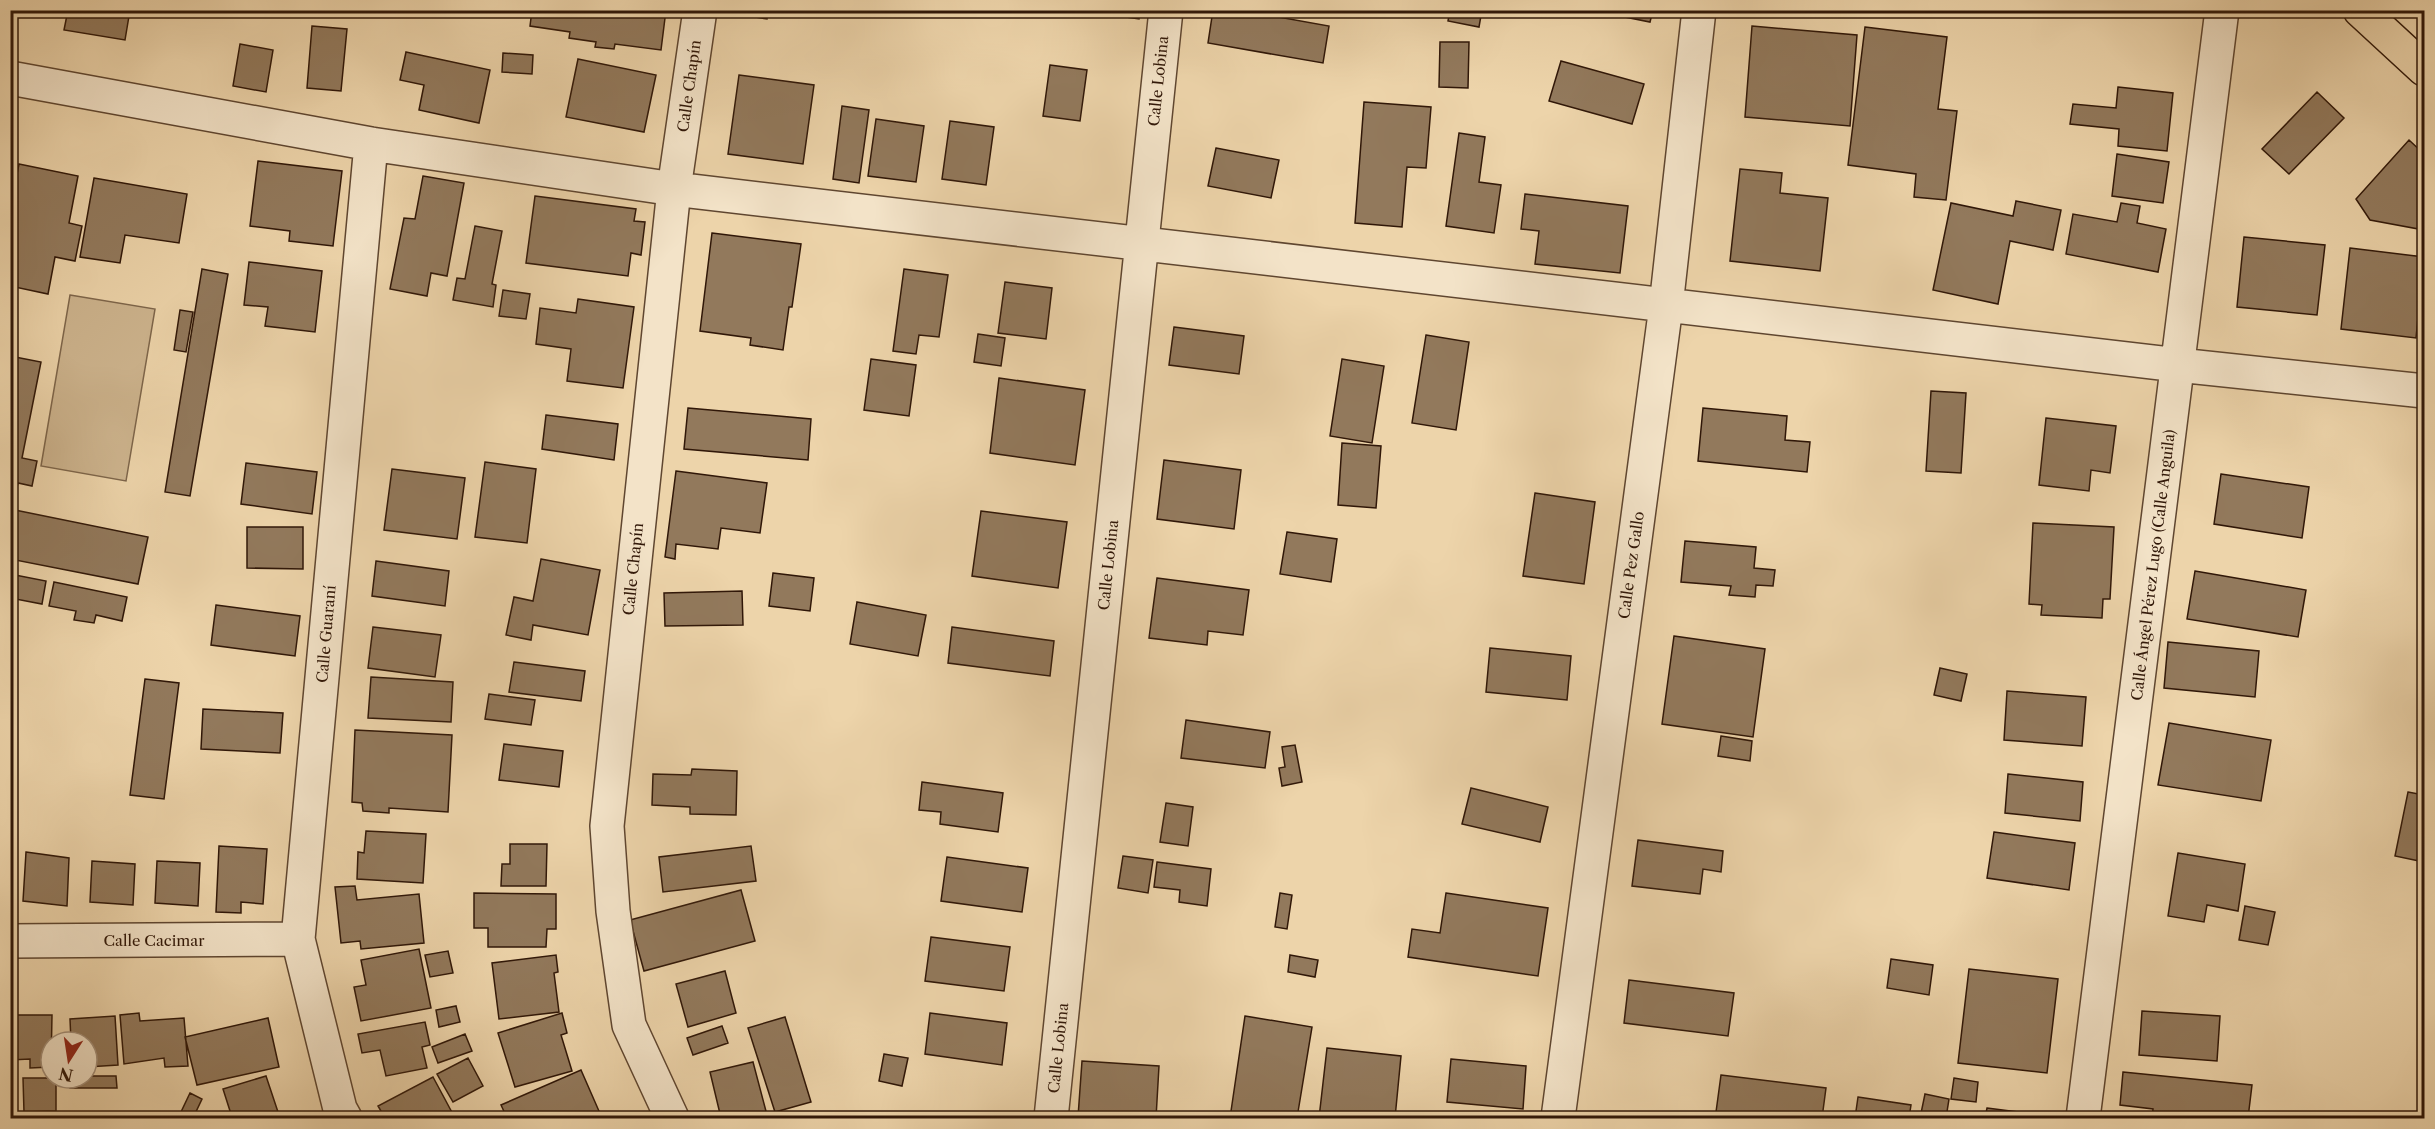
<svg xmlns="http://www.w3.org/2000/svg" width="2435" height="1129" viewBox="0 0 2435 1129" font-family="'Libre Caslon Text',serif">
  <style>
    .green { fill: #cdb48e; stroke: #7e664b; stroke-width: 1.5 }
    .building { fill: #92795c; stroke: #301708; stroke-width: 1.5 }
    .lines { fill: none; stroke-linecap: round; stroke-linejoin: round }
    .minor-casing { stroke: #5f4630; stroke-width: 36 }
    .major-casing { stroke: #301708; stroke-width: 36 }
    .minor { stroke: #f3e3c8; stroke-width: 33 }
    .major { stroke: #edd4aa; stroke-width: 33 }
    .labels { text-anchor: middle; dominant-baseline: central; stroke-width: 6; stroke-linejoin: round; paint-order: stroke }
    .street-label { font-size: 15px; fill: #301708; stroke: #f3e3c8 }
  </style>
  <rect width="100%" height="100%" fill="#edd4aa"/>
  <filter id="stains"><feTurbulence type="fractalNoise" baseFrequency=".00333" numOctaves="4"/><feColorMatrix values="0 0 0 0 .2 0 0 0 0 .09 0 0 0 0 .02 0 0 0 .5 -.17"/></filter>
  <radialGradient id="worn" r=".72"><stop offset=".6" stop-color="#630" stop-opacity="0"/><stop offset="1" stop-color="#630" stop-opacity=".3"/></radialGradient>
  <path class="green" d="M70 295 155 309 126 481 41 466Z"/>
  <path class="building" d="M68 10H130L125 40 64 30Z
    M532 10H666L661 50 615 44 614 49 595 47 596 42 569 38 570 32 530 26Z
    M738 10H768L767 19 737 14Z
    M1077 10H1140L1139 19Z
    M1213 10H1240L1329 26 1323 63 1208 43Z
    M1450 10H1482L1479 27 1448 21Z
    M1590 10H1653L1650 22Z
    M312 26 347 29 341 91 307 88Z
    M1752 26 1857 35 1850 126 1745 117Z
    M1865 27 1947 37 1938 109 1957 111 1946 200 1914 197 1916 174 1848 165Z
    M1440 42H1469L1468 88 1439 87Z
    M240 44 273 50 266 92 233 86Z
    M406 52 490 70 479 123 419 110 424 85 400 80Z
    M503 53 533 55 532 74 502 72Z
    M578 59 656 75 644 132 566 117Z
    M1561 61 1644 84 1632 124 1549 101Z
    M1050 65 1087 70 1080 121 1043 116Z
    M739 75 814 85 803 164 728 154Z
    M2118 87 2173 93 2167 151 2118 146 2119 129 2070 124 2073 104 2116 108Z
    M2317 92 2344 118 2289 174 2262 149Z
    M1364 102 1431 107 1426 168 1407 167 1402 227 1355 223Z
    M842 106 869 110 859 183 833 179Z
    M876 119 924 126 916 182 868 176Z
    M950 121 994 127 986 185 942 179Z
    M1459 133 1485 137 1479 182 1501 185 1494 233 1446 226Z
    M2409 140 2424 154V230L2370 220 2356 199Z
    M1216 148 1279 160 1271 198 1208 186Z
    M2117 154 2169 162 2163 203 2112 196Z
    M258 161 342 171 333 246 289 241 290 231 250 226Z
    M19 164 78 176 69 223 82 226 75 261 55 257 48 294 10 286V209Z
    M1740 169 1782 173 1780 193 1828 198 1820 271 1730 261Z
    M423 176 464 183 447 276 431 273 427 296 390 289 404 218 415 219Z
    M94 178 187 194 179 243 125 235 120 263 80 257Z
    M1525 194 1628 206 1620 273 1535 264 1539 231 1521 229Z
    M535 196 636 209 634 221 645 222 641 255 631 253 628 276 526 263Z
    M2016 201 2061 210 2053 250 2010 241 1998 304 1933 290 1951 203 2013 216Z
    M2121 203 2140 206 2137 223 2166 229 2158 272 2066 254 2073 214 2117 222Z
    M475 226 502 231 492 284 496 285 493 307 453 300 457 278 465 279Z
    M712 233 801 244 792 307H789L783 350 750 345 751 338 700 331Z
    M2244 237 2325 245 2317 315 2237 307Z
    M2350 248 2424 257 2416 338 2341 329Z
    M249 262 322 271 315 332 265 326 268 307 244 305Z
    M202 269 228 274 190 496 165 492Z
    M904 269 948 275 939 337 919 335 916 354 893 351Z
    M1005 282 1052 288 1046 339 998 333Z
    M503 290 530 294 526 319 499 316Z
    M578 299 634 307 623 388 567 381 571 349 536 344 540 308 576 313Z
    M180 310 193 312 186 352 174 350Z
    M1174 327 1244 336 1239 374 1169 365Z
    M978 334 1005 338 1001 366 974 362Z
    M1426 335 1469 342 1456 430 1412 423Z
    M10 356 41 362 22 458 37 461 32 486 18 483 13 503H10Z
    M871 359 916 365 909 416 864 410Z
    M1342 359 1384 366 1372 443 1330 436Z
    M999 378 1085 390 1075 465 990 453Z
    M1931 391 1966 393 1961 473 1926 471Z
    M688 408 811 419 808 460 684 449Z
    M1703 408 1787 416 1785 440 1810 442 1807 472 1698 461Z
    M546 415 618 424 614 460 542 449Z
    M2046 418 2116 426 2110 473 2091 470 2089 491 2039 485Z
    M1342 443 1381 446 1376 508 1338 505Z
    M1164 460 1241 470 1234 529 1157 519Z
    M485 462 536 469 527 543 475 537Z
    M246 463 317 472 312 514 241 504Z
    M392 469 465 478 457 539 384 530Z
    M676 471 767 483 760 533 721 528 718 549 676 544 675 559 665 557Z
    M2221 474 2309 487 2302 538 2214 524Z
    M1535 493 1595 502 1584 584 1523 576Z
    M10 509 148 537 138 584 10 559Z
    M981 511 1067 522 1058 588 972 576Z
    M2033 523 2114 527 2110 599H2103L2102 618 2041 615 2042 605 2029 604Z
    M247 527H303V569L247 568Z
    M1287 532 1337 539 1331 582 1280 574Z
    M1685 541 1756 547 1754 568 1775 570 1773 586 1756 585 1755 597 1729 595 1731 586 1681 582Z
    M541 559 600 570 588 635 533 625 531 640 506 635 514 597 533 601Z
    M376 561 449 571 445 606 372 596Z
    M2195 571 2306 590 2298 637 2187 619Z
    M773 573 814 578 810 611 769 606Z
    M10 574 46 581 42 604 10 598Z
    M1157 578 1249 590 1243 635 1208 631 1207 645 1149 638Z
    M54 582 127 597 122 621 96 615 94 623 74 620 76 611 49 606Z
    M742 591 743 625 665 626 664 593Z
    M857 602 926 615 918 656 850 644Z
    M216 605 300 616 295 656 211 645Z
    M373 627 441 635 435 677 368 668Z
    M952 627 1054 641 1050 676 948 663Z
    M1674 636 1765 649 1753 737 1662 724Z
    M2168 642 2259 651 2255 697 2164 688Z
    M1490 648 1571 656 1567 700 1486 692Z
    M514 662 585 671 581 701 509 692Z
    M1940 668 1967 674 1961 701 1934 695Z
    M371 677 453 682 451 722 368 718Z
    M145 679 179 683 164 799 130 795Z
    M2007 691 2086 697 2082 746 2004 740Z
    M489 694 535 700 531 725 485 719Z
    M203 709 283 713 280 753 201 749Z
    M1186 720 1270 732 1265 768 1181 758Z
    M2169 723 2271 740 2261 801 2158 785Z
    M355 730 452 735 448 812 389 808V813L363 811 362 803 352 802Z
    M1721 736 1752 741 1750 761 1718 756Z
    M504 744 563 751 559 787 499 780Z
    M1295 745 1302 782 1282 786 1279 768 1285 767 1282 747Z
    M692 769 737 771 736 815 690 814V807L652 805 653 774 691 775Z
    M2008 774 2083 782 2080 821 2005 813Z
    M922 782 1003 793 998 832 940 824 941 812 919 810Z
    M1471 788 1548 807 1540 842 1462 824Z
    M2408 792 2424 795V862L2395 856Z
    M1166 803 1193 807 1188 846 1160 842Z
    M366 831 426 834 423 883 357 879 358 852 364 853Z
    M1994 832 2075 843 2069 890 1987 878Z
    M1638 840 1723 851 1721 872 1703 869 1700 894 1632 886Z
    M510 844H547L546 886H501L502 864H510Z
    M219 846 267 849 263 904 241 902V913L216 912Z
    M751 846 756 881 663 892 659 857Z
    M26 852 69 858 67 906 23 901Z
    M2178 853 2245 864 2238 911 2207 905 2204 922 2168 916Z
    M1123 856 1153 860 1148 893 1118 888Z
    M947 857 1028 868 1022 912 941 901Z
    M92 861 135 864 133 905 90 902Z
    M157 861 200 863 198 906 155 903Z
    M1157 862 1211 869 1207 906 1179 902 1180 890 1154 887Z
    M355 886 357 900 419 894 424 943 361 949 360 941 341 943 335 887Z
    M741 890 755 941 644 971 630 920Z
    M474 893 556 894V929H547L546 947H488V928H474Z
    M1280 893 1292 895 1287 929 1275 927Z
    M1446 893 1548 908 1538 976 1408 957 1412 929 1440 933Z
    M2245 906 2275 912 2268 945 2239 940Z
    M931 937 1010 947 1004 991 925 981Z
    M419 949 431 1008 361 1021 354 987 366 985 361 960Z
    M448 951 453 973 430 977 425 955Z
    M556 955 558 972 554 973 559 1012 499 1019 492 963Z
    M1290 955 1318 960 1315 977 1288 972Z
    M1891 959 1933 965 1929 995 1887 988Z
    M1969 969 2058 979 2047 1073 1958 1063Z
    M725 971 736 1013 688 1027 676 984Z
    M1629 980 1734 993 1728 1036 1624 1023Z
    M456 1006 460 1022 439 1027 436 1010Z
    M2142 1011 2220 1016 2217 1061 2139 1055Z
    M139 1013 140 1021 184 1018 188 1066 165 1067 164 1058 124 1064 120 1015Z
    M562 1013 567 1033 561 1035 572 1071 515 1087 498 1033Z
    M930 1013 1007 1023 1002 1065 925 1054Z
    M10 1015H52L51 1067 30 1068V1059L10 1060Z
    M115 1016 118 1065 87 1067V1042H71L70 1019Z
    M1245 1016 1312 1027 1297 1118H1230Z
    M785 1017 811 1102 775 1112 748 1028Z
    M268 1018 279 1067 197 1085 185 1037Z
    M425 1022 430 1045 422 1047 427 1068 386 1076 380 1050 362 1053 358 1034Z
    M722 1026 728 1043 693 1055 687 1038Z
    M465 1034 472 1051 438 1063 432 1047Z
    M1327 1048 1401 1056 1395 1118H1319Z
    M884 1054 908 1058 902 1086 879 1081Z
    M468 1058 483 1086 453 1102 437 1074Z
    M1451 1059 1526 1066 1523 1109 1447 1102Z
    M1082 1061 1159 1066 1156 1118 1078 1117Z
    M753 1062 767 1115 750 1118H721L710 1072Z
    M581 1070 602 1118H507L501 1105Z
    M2123 1072 2252 1085 2248 1118H2152L2153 1109 2120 1105Z
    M1721 1075 1826 1088 1822 1118H1769L1716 1112Z
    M87 1076H116L117 1088H70V1078H87Z
    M266 1076 280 1118H242L240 1112 231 1114 223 1089Z
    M433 1077 455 1118H385L378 1106Z
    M23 1078H56V1111L24 1112Z
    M1954 1078 1978 1082 1976 1102 1951 1099Z
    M190 1093 202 1099 193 1118 181 1112Z
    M1925 1094 1949 1099 1946 1118H1920Z
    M1858 1097 1911 1105 1909 1118H1855Z
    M1987 1108 2057 1117V1118H1985Z"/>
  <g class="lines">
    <defs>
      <path id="minor" d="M10 78 371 144 674 189 2178 365 2424 391
        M10 941 298 939
        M345 1118 340 1109 298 939 371 144
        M672 1118 629 1025 613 911 607 826 674 189 700 10
        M1051 1118 1166 10
        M1558 1118 1666 306 1699 10
        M2083 1118 2222 10"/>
      <path id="major" d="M2360 10 2424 69"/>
    </defs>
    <use href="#minor" class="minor-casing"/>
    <use href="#major" class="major-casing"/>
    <use href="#minor" class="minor"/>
    <use href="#major" class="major"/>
  </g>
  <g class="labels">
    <g class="street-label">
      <text transform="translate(1158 81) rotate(-84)">Calle Lobina</text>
      <text transform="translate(689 86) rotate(-82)">Calle Chapín</text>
      <text transform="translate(1108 565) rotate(-84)">Calle Lobina</text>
      <text transform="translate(1631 565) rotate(-82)">Calle Pez Gallo</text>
      <text transform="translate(2153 565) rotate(-83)">Calle Ángel Pérez Lugo (Calle Anguila)</text>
      <text transform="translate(633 569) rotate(-84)">Calle Chapín</text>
      <text transform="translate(326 634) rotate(-85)">Calle Guaraní</text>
      <text x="154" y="940">Calle Cacimar</text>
      <text transform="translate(1058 1048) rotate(-84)">Calle Lobina</text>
    </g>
  </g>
  <rect width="2435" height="1129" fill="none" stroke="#edd4aa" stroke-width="36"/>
  <rect x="12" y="12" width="2411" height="1105" fill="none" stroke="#301708" stroke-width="3"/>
  <rect x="18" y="18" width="2399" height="1093" fill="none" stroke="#301708" stroke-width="1.5"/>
  <g transform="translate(69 1060) rotate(192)"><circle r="28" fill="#f3e3c8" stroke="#a5917b" stroke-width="1.5"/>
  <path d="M0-4.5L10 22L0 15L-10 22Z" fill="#8f2418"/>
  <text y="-9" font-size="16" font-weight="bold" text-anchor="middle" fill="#301708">N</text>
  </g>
  <rect width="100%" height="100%" filter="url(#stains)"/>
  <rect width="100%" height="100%" fill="url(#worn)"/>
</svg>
